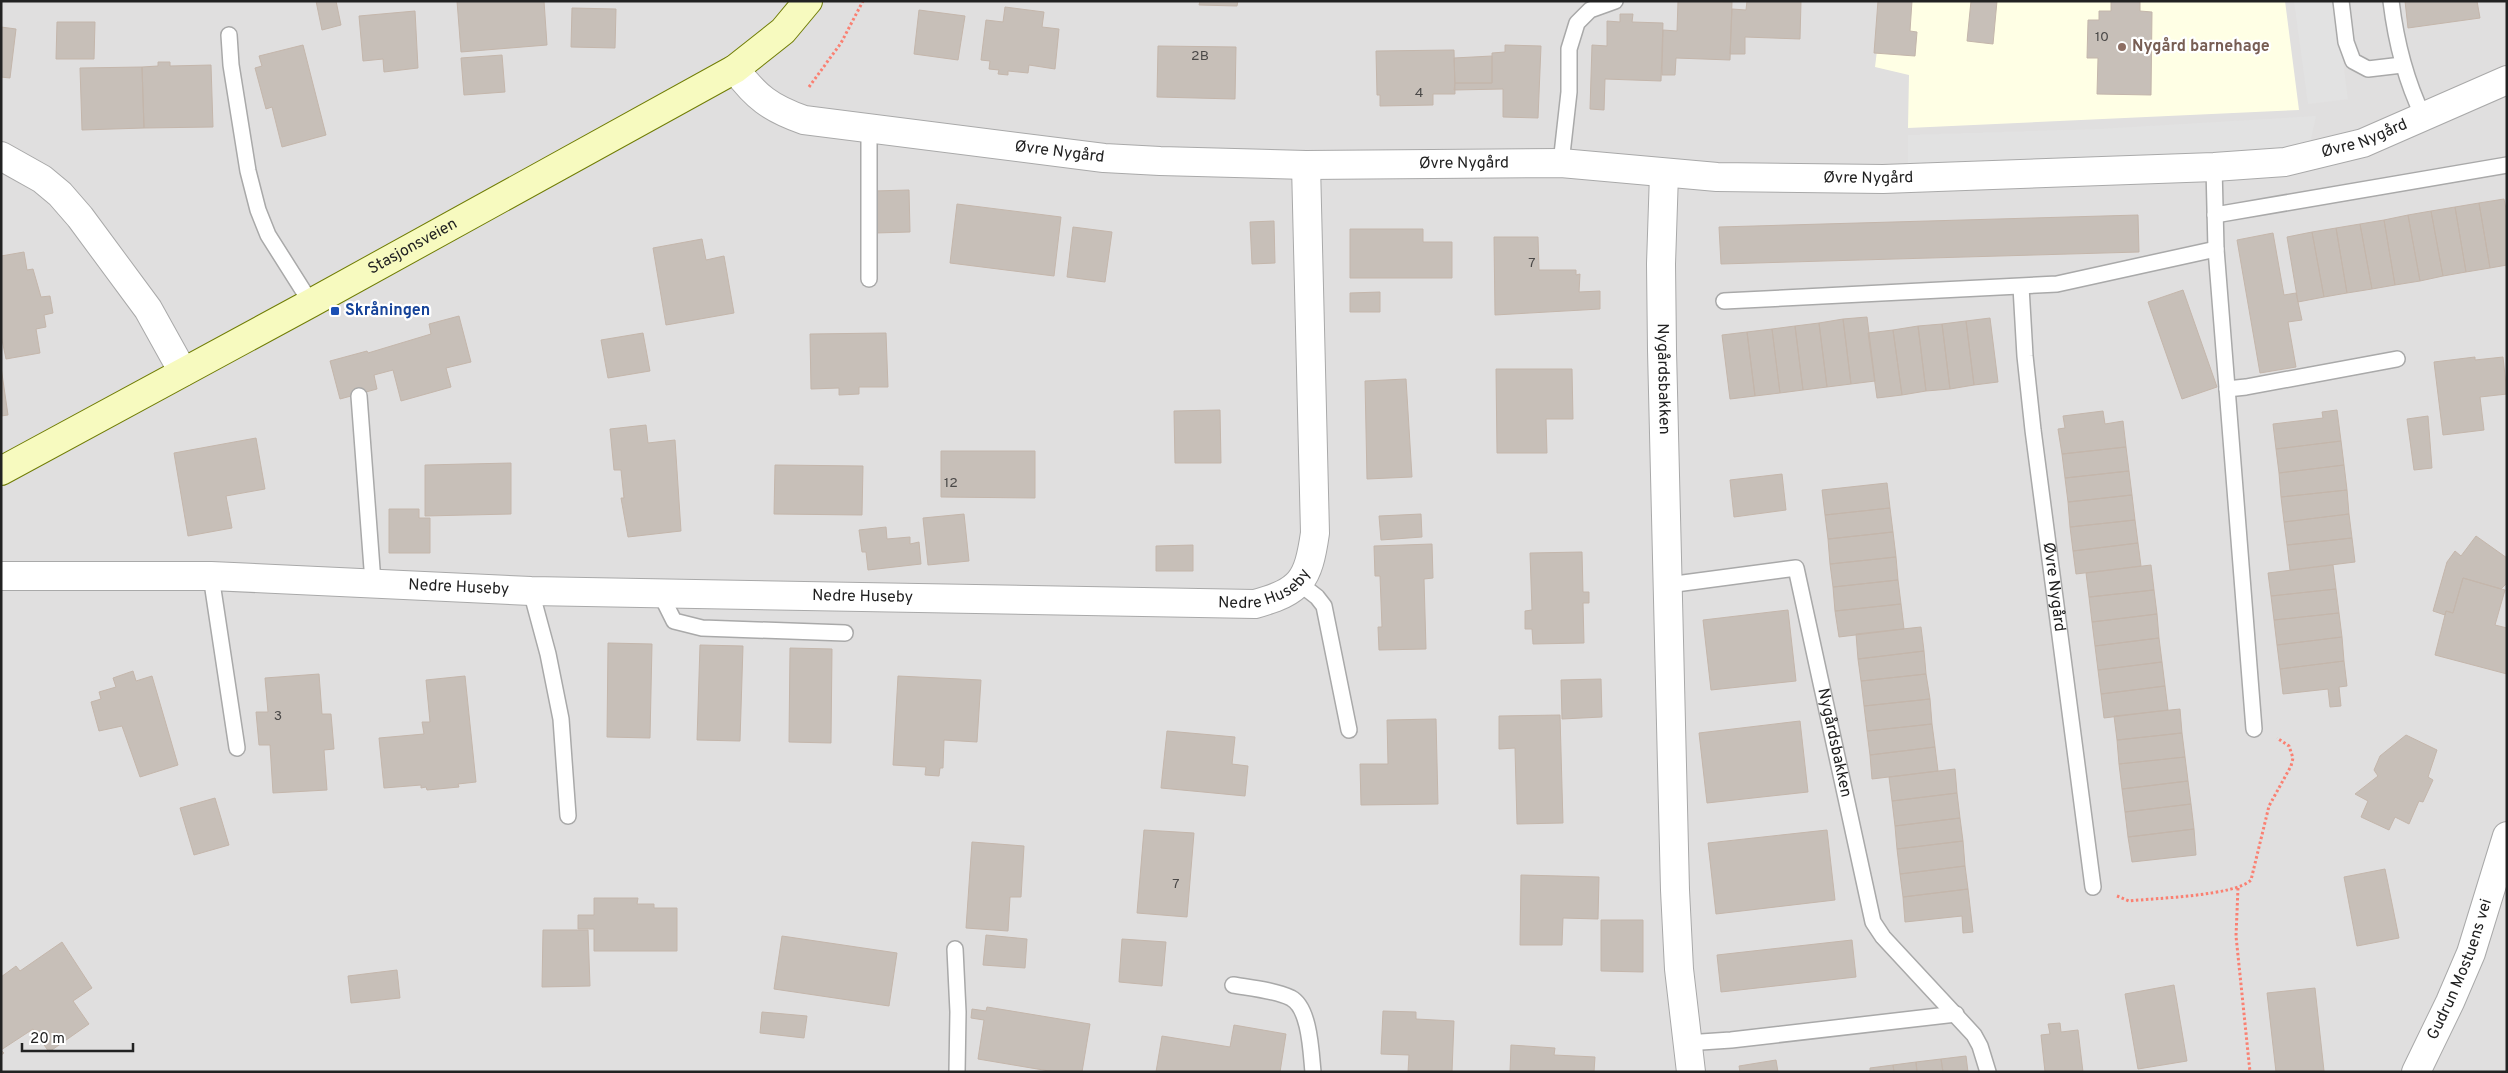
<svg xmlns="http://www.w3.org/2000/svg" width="2508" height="1073" viewBox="0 0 2508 1073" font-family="Overpass,sans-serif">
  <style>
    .residential { fill: #e0dfdf }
    .education { fill: #ffffe5 }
    .parking { fill: #e2e2e2 }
    .building { fill: #c7bfb8; stroke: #c4b6ab }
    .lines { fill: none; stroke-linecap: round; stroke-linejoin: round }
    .lane-casing { stroke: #a9a9a9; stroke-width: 18 }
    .street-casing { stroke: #a9a9a9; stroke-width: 30 }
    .secondary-casing { stroke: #707d05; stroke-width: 30 }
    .path { stroke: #fa8072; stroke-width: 3; stroke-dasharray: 2.5 2.5; stroke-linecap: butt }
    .lane { stroke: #fff; stroke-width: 15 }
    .street { stroke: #fff; stroke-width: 28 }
    .secondary { stroke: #f7fabf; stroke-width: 28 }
    .education-dot { fill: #8d6e63; stroke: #fff; stroke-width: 2 }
    .transit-dot { fill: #1a4fb4; stroke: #fff; stroke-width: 2 }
    .labels { text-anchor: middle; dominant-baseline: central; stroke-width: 4.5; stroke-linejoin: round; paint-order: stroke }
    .number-label { font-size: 14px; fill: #4b4948 }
    .education-label { font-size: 16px; font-weight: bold; fill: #785e54; stroke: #fff; text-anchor: start }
    .street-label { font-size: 16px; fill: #222; stroke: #fff }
    .transit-label { font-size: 16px; font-weight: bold; fill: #164399; stroke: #fff; text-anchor: start }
  </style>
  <rect width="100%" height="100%" fill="#f2efe9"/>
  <path class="residential" d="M1 1H2507V1072H1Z"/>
  <path class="education" d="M1883 1H2285L2299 110 1908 128 1909 75 1875 67Z"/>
  <path class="parking" d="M2294 1H2335L2348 99 2308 104Z
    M2316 116 2308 153 1908 164V135L2099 129Z"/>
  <path class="building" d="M316 1H336L341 25 322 30Z
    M457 1H544L547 45 461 52Z
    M1200 1H1238L1237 6 1199 5Z
    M1678 1 1732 2 1730 60 1676 58 1675 75H1662L1663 30 1677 31Z
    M1747 1H1801L1800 39 1745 37V54H1730L1732 9 1746 10Z
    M1878 1H1912L1910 31 1917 32 1915 56 1874 53Z
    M1971 1H1997L1993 44 1967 41Z
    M2111 1H2140V11L2152 12 2151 95 2097 94 2098 58H2087L2088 20H2099V11H2111Z
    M2405 1H2477L2480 18 2408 28Z
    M1005 7 1044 12 1042 27 1059 29 1055 69 1029 65 1028 73 1008 71V75L998 74 999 70 989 69 990 61 981 60 986 20 1003 22Z
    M572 8 616 9 615 48 571 47Z
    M919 10 965 16 958 60 914 54Z
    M415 11 418 68 384 72 383 59 363 61 359 16Z
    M1620 14H1633L1632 22 1663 23 1661 81 1605 79 1604 110 1590 109 1592 45 1607 46V21L1620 22Z
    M57 22H95L94 59H56Z
    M1 27 16 29 10 78 1 77Z
    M303 45 326 135 282 147 272 107 266 109 255 68 262 66 259 56Z
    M1505 45 1541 46 1538 118 1503 117V89L1454 90 1455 83H1492V53L1505 52Z
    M1158 46 1236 47 1235 99 1157 97Z
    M1454 50 1455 94H1433V105L1380 106V95H1377L1376 51Z
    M502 55 505 92 464 95 461 58Z
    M1492 56V83H1455L1454 58Z
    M158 62H170V66L211 65 213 127 144 128 142 67 158 66Z
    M142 67 144 128 82 130 80 68Z
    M909 190 910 232 875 233 874 191Z
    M2504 199 2507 214V265L2490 268 2479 203Z
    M2479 203 2490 268 2466 272 2455 207Z
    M957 204 1061 217 1054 276 950 263Z
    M2455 207 2466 272 2443 276 2431 211Z
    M2431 211 2443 276 2420 281 2408 215Z
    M2138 215 2139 252 1721 264 1719 227Z
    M2408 215 2420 281 2395 285 2384 220Z
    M2384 220 2395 285 2372 289 2360 224Z
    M1274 221 1275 263 1252 264 1250 222Z
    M2360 224 2372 289 2347 293 2336 228Z
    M1073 227 1112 232 1105 282 1067 277Z
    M2336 228 2347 293 2324 297 2312 232Z
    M1350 229H1423V242H1452V278H1350Z
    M2312 232 2324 297 2298 302 2287 237Z
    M2273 233 2284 295 2296 293 2302 320 2288 322 2296 367 2260 373 2237 240Z
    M1494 237H1538L1539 270H1576V275L1580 274 1579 292 1600 291V309L1495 315Z
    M702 239 706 260 724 256 734 313 666 325 653 248Z
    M24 252 27 270 33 269 41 297 50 296 53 313 44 315 46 327 36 329 40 353 6 359 1 335V256Z
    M2183 290 2217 387 2182 399 2148 302Z
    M1380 292V312H1350V293Z
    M459 316 471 362 446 368 451 387 401 401 393 370 374 375 377 389 340 399 330 361 367 351 368 353 431 334 429 324Z
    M1867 317 1875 381 1851 384 1843 319Z
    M1990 318 1998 382 1974 385 1966 321Z
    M1843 319 1851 384 1827 387 1819 323Z
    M1966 321 1974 385 1950 389 1942 324Z
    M1819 323 1827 387 1803 390 1795 326Z
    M1942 324 1950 389 1926 391 1918 326Z
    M1795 326 1803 390 1780 393 1772 329Z
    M1918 326 1926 391 1902 395 1893 330Z
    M1772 329 1780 393 1755 396 1747 332Z
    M1893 330 1902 395 1877 398 1868 333Z
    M1747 332 1755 396 1730 399 1722 335Z
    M643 333 650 371 608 378 601 340Z
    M886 333 888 387H859V394L839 395V388L811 389 810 334Z
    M2475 357V360L2503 357 2507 394 2480 397 2484 430 2443 435 2434 362Z
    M1 367 8 415 1 416Z
    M1496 369H1572L1573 419H1546L1547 453H1497Z
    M1406 379 1412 477 1367 479 1365 381Z
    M1220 410 1221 463H1175L1174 411Z
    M2337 410 2341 441 2276 449 2273 424 2323 418 2322 412Z
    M2103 411 2105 424 2123 421 2126 447 2062 454 2058 429 2065 428 2063 416Z
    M2428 416 2432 468 2414 470 2407 419Z
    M646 425 648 443 675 440 681 531 628 537 621 498H624L621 470H614L610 429Z
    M256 438 265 489 226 496 232 528 188 536 174 453Z
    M2341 441 2344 465 2279 473 2276 449Z
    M2126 447 2129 471 2065 478 2062 454Z
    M941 451H1035V498L941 497Z
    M511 463V514L425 516V465Z
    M775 465 863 466 862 515 774 514Z
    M2344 465 2347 490 2281 497 2279 473Z
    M2129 471 2132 495 2068 502 2065 478Z
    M1782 474 1786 510 1734 517 1730 480Z
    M1887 483 1890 508 1825 515 1822 490Z
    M2347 490 2349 514 2284 522 2281 497Z
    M2132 495 2135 520 2070 527 2068 502Z
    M1890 508 1893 532 1828 539 1825 515Z
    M389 509H419V518H430V553H389Z
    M964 514 969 561 928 565 923 518Z
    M1421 514 1422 537 1381 540 1379 516Z
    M2349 514 2352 538 2287 545 2284 522Z
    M2135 520 2138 543 2073 551 2070 527Z
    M886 527 887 539 910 537V544L919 542 921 564 868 570 866 552H862L859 530Z
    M1893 532 1896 557 1830 564 1828 539Z
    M2476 536 2507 558V583L2501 589 2463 578 2453 613 2446 611 2445 615 2433 611 2447 562 2455 551 2461 556Z
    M2352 538 2355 562 2290 570 2287 545Z
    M2138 543 2141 566 2076 574 2073 551Z
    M1432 544 1433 578 1424 579 1426 649 1379 650 1378 627H1382L1380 576H1375L1374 546Z
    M1193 545V571H1156V546Z
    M1582 552 1583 592H1589V603H1583L1584 643 1533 644 1532 629H1525V611L1532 610 1530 553Z
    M1896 557 1898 580 1833 587 1830 564Z
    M2151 565 2154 590 2089 597 2086 573Z
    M2333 565 2336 589 2271 596 2268 573Z
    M2463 578 2505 590 2495 625 2507 628V674L2435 655 2446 611 2453 613Z
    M1898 580 1901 604 1835 611 1833 587Z
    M2336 589 2339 613 2274 620 2271 596Z
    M2154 590 2157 614 2092 622 2089 597Z
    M1901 604 1904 629 1839 637 1835 611Z
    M1788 610 1796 681 1711 690 1703 620Z
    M2339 613 2342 637 2277 645 2274 620Z
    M2157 614 2159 638 2095 646 2092 622Z
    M1921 627 1924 651 1858 659 1856 634Z
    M2342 637 2344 661 2280 669 2277 645Z
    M2159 638 2162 662 2098 670 2095 646Z
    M608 643 652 644 650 738 607 737Z
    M700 645 743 646 740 741 697 740Z
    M790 648 832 649 831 743 789 742Z
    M1924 651 1926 674 1861 681 1858 659Z
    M2344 661 2347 686 2339 687 2341 706 2330 707 2328 689 2283 694 2280 669Z
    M2162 662 2165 686 2101 694 2098 670Z
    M133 671 136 681 152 676 178 765 140 777 122 726 99 731 91 702 101 699 99 692 116 687 113 678Z
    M319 674 322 714H331L334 749 324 750 327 790 273 793 270 745H259L256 712H268L265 678Z
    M1926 674 1930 699 1864 706 1861 681Z
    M465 676 476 782 458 784 459 787 427 790 426 787 421 788V785L384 788 379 738 424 734 422 722H430L426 680Z
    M898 676 981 680 977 742 944 740 943 768H940L939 776 925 775 926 767 893 765Z
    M1601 679 1602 717 1562 719 1561 680Z
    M2165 686 2168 710 2104 718 2101 694Z
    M1930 699 1932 724 1867 731 1864 706Z
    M2180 709 2182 733 2117 740 2114 716Z
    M1560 715 1563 823 1517 824 1515 748 1499 749V716Z
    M1436 719 1438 804 1361 805 1360 764H1388L1387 720Z
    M1800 721 1808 792 1707 803 1699 733Z
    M1932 724 1935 747 1870 755 1867 731Z
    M1167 731 1235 737 1232 764 1248 766 1245 796 1161 788Z
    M2182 733 2185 757 2119 764 2117 740Z
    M2406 735 2437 750 2428 777 2433 780 2423 802 2419 801 2409 824 2395 817 2389 830 2361 817 2368 801 2355 794 2378 776 2374 770 2380 756Z
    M1935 747 1938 771 1872 779 1870 755Z
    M2185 757 2188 781 2122 789 2119 764Z
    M1955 769 1957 793 1892 801 1889 777Z
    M2188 781 2191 804 2125 812 2122 789Z
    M1957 793 1960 818 1895 826 1892 801Z
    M215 798 229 845 194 855 180 808Z
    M2191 804 2194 829 2128 837 2125 812Z
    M1960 818 1963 841 1897 849 1895 826Z
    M2194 829 2196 855 2132 862 2128 837Z
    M1144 830 1194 833 1187 917 1137 913Z
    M1827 830 1835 900 1716 914 1708 843Z
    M1963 841 1965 866 1900 874 1897 849Z
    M972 842 1024 846 1021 897H1010L1008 931 966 928Z
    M1965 866 1968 889 1903 897 1900 874Z
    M2385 869 2399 938 2357 946 2344 877Z
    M1521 875 1599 877 1598 919 1563 918 1562 945H1520Z
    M1968 889 1973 932 1963 933 1962 916 1905 922 1903 897Z
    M594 898H638L637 904H654V908H677V951H594V929H578V915H594Z
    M1601 920H1643V972L1601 971Z
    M543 930H588L590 986 542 987Z
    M986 935 1027 939 1025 968 983 965Z
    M782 936 897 953 889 1006 774 989Z
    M1122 939 1166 942 1162 986 1119 982Z
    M1852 940 1856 977 1721 992 1717 955Z
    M62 942 92 988 73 1001 89 1024 49 1052 33 1029 1 1050 4 1053 1 1055V977L16 966 20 971Z
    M397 970 400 998 351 1003 348 976Z
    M2174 985 2187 1061 2138 1069 2125 994Z
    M2315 988 2324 1071 2276 1072 2267 993Z
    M987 1007 1090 1024 1082 1072H1055L978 1059 984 1020 971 1018 972 1009 986 1011Z
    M1383 1011 1416 1012V1019L1454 1021 1452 1072H1408L1409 1055 1381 1054Z
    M762 1012 807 1016 804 1038 760 1033Z
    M2060 1023 2061 1032 2078 1030 2083 1072H2045L2041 1035 2050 1034 2048 1024Z
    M1234 1025 1286 1034 1280 1072H1156L1162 1036 1230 1047Z
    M1511 1045 1555 1048 1554 1055 1595 1057 1594 1072H1510Z
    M1966 1056 1968 1072H1943L1941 1059Z
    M1941 1059 1943 1072H1917L1916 1062Z
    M1776 1060 1778 1072H1740L1739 1066Z
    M1916 1062 1917 1072H1894L1893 1065Z
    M1893 1065 1894 1072H1870V1068Z"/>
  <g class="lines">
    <defs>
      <g id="lane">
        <path d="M2341 1 2346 42 2353 61 2368 69 2402 65"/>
        <path d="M2391 1C2396 42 2405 79 2423 116"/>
        <path d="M229 35 231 65 248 171 258 210 268 235 311 303"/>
        <path d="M1561 163 1569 92V49L1577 23 1590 10 1615 1"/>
        <path d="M2214 167 2216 249 2254 729"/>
        <path d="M2215 215 2507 165"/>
        <path d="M869 279V128"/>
        <path id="s1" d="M2021 287 2025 356 2033 430 2093 887"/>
        <path d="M1724 301 2057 284 2216 249"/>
        <path d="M2227 389 2246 387 2397 359"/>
        <path d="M359 396 373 582"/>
        <path d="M211 576 237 748"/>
        <path d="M1299 583 1317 597 1324 606 1349 730"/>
        <path id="s2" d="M1668 585 1796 568 1873 922 1883 937 1974 1035 1980 1046 1988 1072"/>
        <path d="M531 591 548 654 561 719 568 816"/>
        <path d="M660 593 674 621 702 628 845 633"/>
        <path d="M955 949 958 1012 957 1072"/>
        <path d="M1233 985C1251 988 1274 990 1291 998 1310 1008 1311 1053 1313 1072"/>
        <path d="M1686 1043 1731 1040 1956 1014"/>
      </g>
      <g id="street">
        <path id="s3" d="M735 69C756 97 770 108 804 120L1104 158 1160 161 1306 165 1561 163 1717 177 1883 179 2214 167 2285 162 2363 143 2507 80"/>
        <path d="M1 156 42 179 60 194 80 217 148 309 183 372"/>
        <path id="s4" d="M1664 174 1661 264 1662 350 1675 890 1679 969 1691 1072"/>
        <path id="s5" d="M1 576H211L531 591 1255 604C1301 591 1308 581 1315 533L1306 165"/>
        <path id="s6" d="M2416 1072 2450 1002 2471 953 2507 836"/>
      </g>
      <g id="secondary">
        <path id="s7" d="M1 471 311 303 735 69 783 31 808 1"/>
      </g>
    </defs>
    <use href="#lane" class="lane-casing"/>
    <use href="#street" class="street-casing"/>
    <use href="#secondary" class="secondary-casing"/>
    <path class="path" d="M809 87 841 43 863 1
      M2238 888 2236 936 2250 1072
      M2117 896 2129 901C2155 898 2235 896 2251 880L2269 806 2291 766 2293 758 2289 746 2277 738"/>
    <use href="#lane" class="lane"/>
    <use href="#street" class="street"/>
    <use href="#secondary" class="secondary"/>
  </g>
  <circle class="education-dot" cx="2122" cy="47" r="5"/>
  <rect class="transit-dot" x="330" y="306" width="10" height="10" rx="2.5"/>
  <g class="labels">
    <g class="number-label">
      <text x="2102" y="37">10</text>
      <text x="1200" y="56">2B</text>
      <text x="1419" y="93">4</text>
      <text x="1532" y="263">7</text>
      <text x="951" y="483">12</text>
      <text x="278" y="716">3</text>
      <text x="1176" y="884">7</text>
    </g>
    <g class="education-label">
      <text x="2132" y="47">Nygård barnehage</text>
    </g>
    <g class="street-label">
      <text stroke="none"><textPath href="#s3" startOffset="1655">Øvre Nygård</textPath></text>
      <text stroke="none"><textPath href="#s3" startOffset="345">Øvre Nygård</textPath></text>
      <text stroke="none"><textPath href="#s3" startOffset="750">Øvre Nygård</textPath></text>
      <text stroke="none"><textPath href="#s3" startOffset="1155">Øvre Nygård</textPath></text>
      <text stroke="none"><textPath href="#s7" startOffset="469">Stasjonsveien</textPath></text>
      <text stroke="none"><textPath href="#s4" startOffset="205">Nygårdsbakken</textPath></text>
      <text stroke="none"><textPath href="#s5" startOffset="1268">Nedre Huseby</textPath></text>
      <text stroke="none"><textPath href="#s5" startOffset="458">Nedre Huseby</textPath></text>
      <text stroke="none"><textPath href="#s1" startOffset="302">Øvre Nygård</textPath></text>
      <text stroke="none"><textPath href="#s5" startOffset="862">Nedre Huseby</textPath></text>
      <text stroke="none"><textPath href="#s2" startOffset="308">Nygårdsbakken</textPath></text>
      <text stroke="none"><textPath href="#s6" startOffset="112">Gudrun Mostuens vei</textPath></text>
    </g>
    <g class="transit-label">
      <text x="345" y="311">Skråningen</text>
    </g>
  </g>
  <rect width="2508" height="1073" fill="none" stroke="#222222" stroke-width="5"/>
  <path d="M22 1043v8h111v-8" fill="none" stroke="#222222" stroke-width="2.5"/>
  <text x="30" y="1043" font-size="15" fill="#222222" stroke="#ffffff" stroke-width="4" paint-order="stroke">20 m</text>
</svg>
